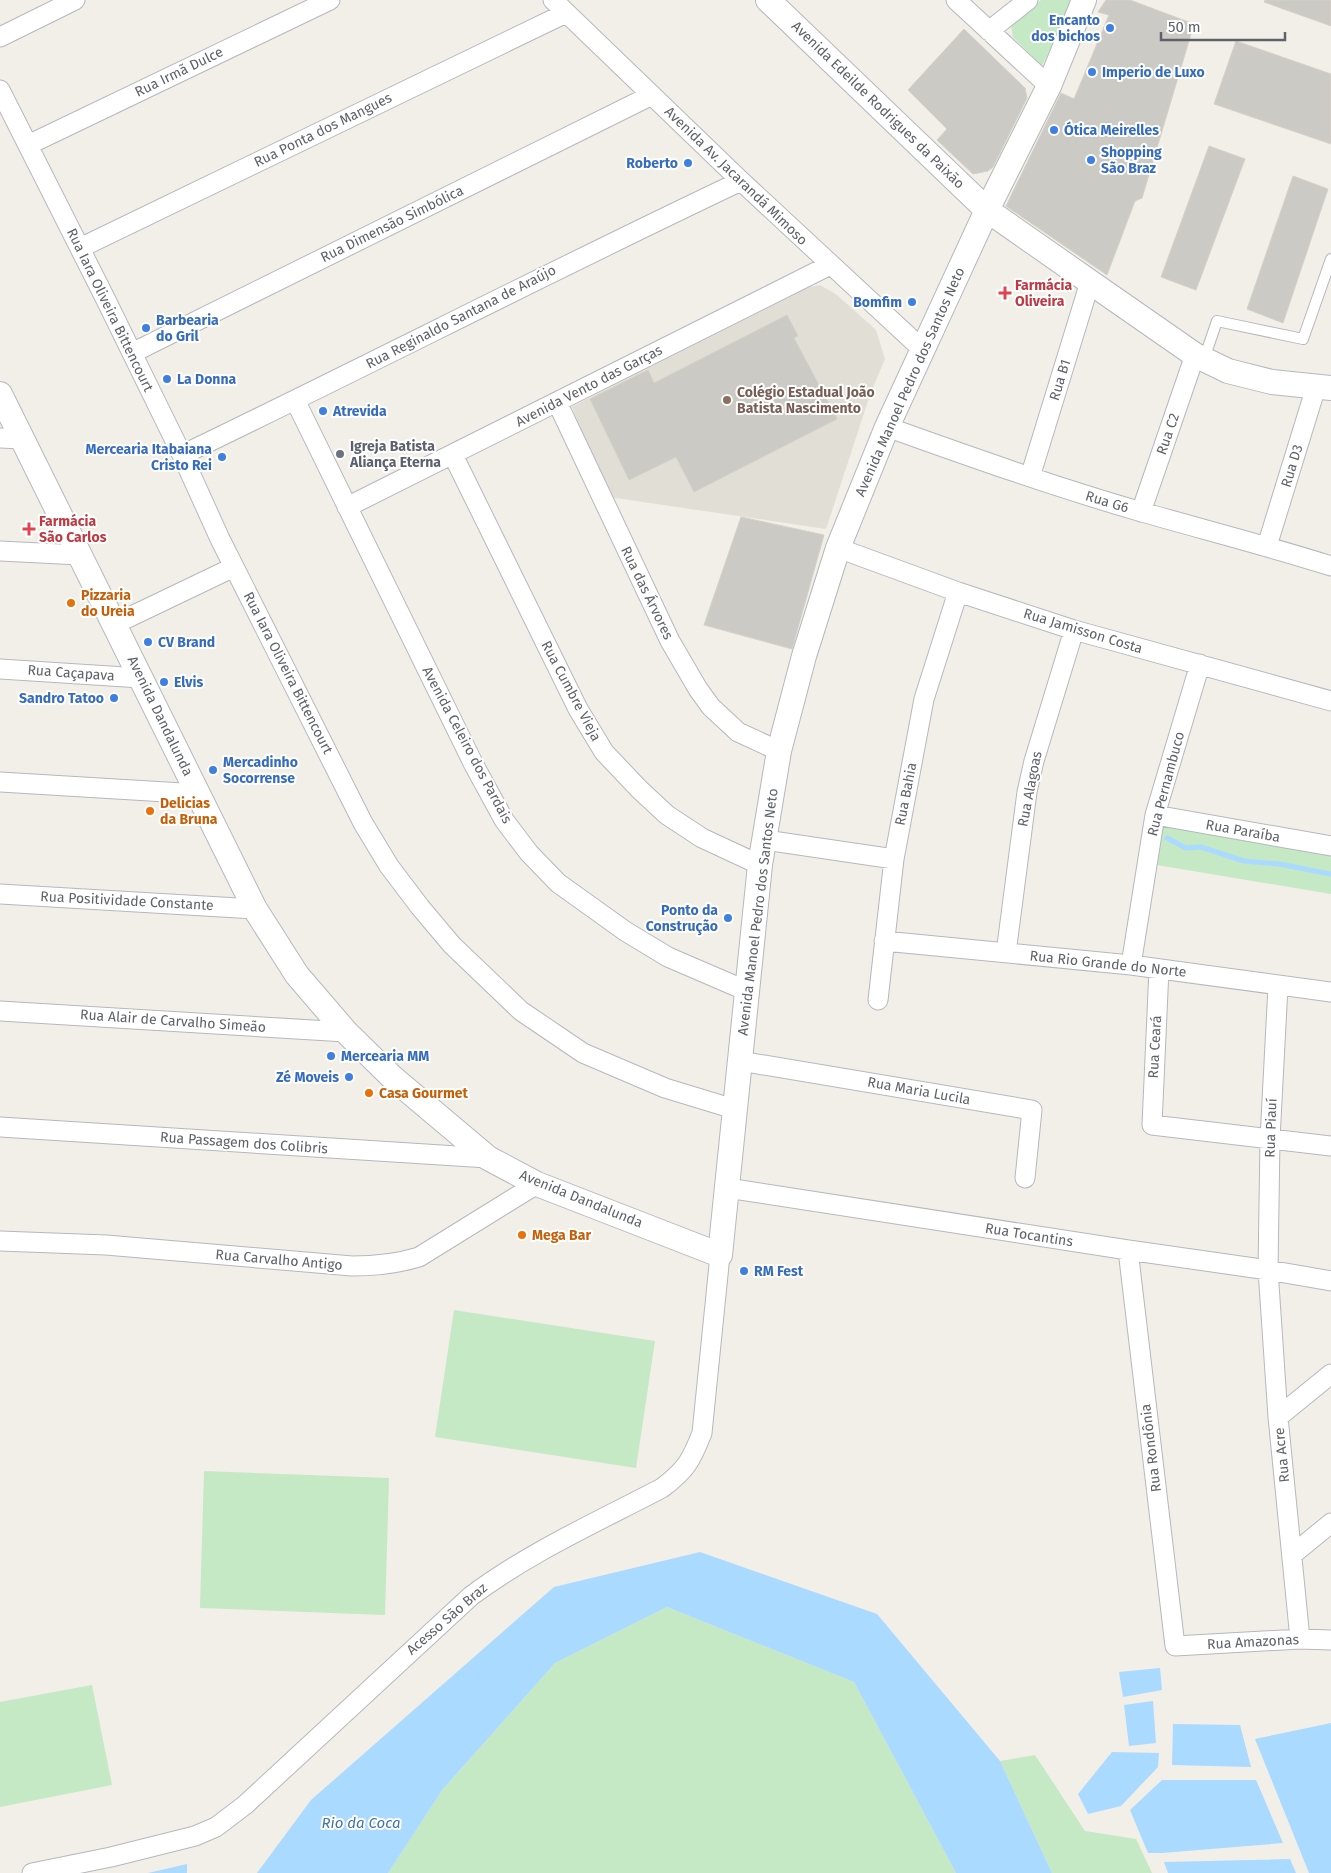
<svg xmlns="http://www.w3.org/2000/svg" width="1331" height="1873" viewBox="0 0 1331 1873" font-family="'Fira Sans',sans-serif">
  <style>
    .education { fill: #e1ded6 }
    .green { fill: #c5e8c5 }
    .water { fill: #aadaff }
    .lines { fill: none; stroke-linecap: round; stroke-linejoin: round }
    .stream { stroke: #aadaff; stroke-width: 5 }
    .building { fill: #cccac5; stroke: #d6d1c6 }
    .service-casing { stroke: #b5b8bc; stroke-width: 12 }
    .minor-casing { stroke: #b5b8bc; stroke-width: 21 }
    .tertiary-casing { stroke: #b5b8bc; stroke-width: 26 }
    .service { stroke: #fff; stroke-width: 10 }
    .minor { stroke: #fff; stroke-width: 19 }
    .tertiary { stroke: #fff; stroke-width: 24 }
    .shop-dot { fill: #3f7fe0; stroke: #fff; stroke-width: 2 }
    .health-dot { fill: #e0444e; stroke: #fff; stroke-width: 2 }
    .education-dot { fill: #8d6e63; stroke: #fff; stroke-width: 2 }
    .worship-dot { fill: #6b7280; stroke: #fff; stroke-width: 2 }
    .food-dot { fill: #e8710a; stroke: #fff; stroke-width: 2 }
    .labels { text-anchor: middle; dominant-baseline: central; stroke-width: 4; stroke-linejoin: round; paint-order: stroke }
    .shop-label { font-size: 14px; font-weight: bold; fill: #366cbe; stroke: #fff; text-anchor: start }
    .street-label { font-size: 14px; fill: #5f6368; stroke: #fff }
    .health-label { font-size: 14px; font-weight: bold; fill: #be3a42; stroke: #fff; text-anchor: start }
    .education-label { font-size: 14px; font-weight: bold; fill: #785e54; stroke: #fff; text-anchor: start }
    .worship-label { font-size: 14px; font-weight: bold; fill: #5b616d; stroke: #fff; text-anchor: start }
    .food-label { font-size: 14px; font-weight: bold; fill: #c56008; stroke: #fff; text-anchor: start }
    .water-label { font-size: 15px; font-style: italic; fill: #4174aa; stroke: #fff }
  </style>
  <rect width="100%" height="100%" fill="#f1efe8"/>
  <path class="education" d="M820 285 837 295 876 330 885 359 871 392 826 529 609 497 572 407 794 290Z"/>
  <path class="green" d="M1041 0H1073L1042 66 1013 37 1011 25Z
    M1159 823 1331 855V894L1151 864Z
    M454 1310 655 1341 636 1468 435 1437Z
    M204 1471 389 1478 385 1615 200 1608Z
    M667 1607 854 1682 956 1873H388L443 1789 555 1663Z
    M92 1685 112 1785 0 1807V1702Z
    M1035 1755 1085 1831 1136 1839 1152 1873H1052L1000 1761Z"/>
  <path class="water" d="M700 1552 877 1614 1000 1761 1052 1873H956L854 1682 667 1607 555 1663 443 1789 388 1873H257L311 1800 554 1587Z
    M1160 1668 1162 1690 1123 1697 1119 1672Z
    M1153 1701 1156 1743 1129 1746 1124 1705Z
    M1331 1723V1873H1309L1255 1739Z
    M1173 1724 1240 1725 1251 1767 1172 1765Z
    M1112 1752 1159 1753 1158 1767 1121 1806 1088 1814 1078 1794Z
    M1162 1780H1256L1283 1843 1162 1853H1148L1130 1810Z
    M1290 1859 1296 1873H1168L1164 1862Z
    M187 1864V1873H148Z"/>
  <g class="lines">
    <path class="stream" d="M1167 838 1186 848 1201 847 1244 861 1279 864 1331 874"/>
  </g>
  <path class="building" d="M1106 0H1130L1194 24 1142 198 1135 201 1107 275 1006 206 1061 93 1074 99 1109 15 1098 12Z
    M1265 0H1331V26L1264 2Z
    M964 29 1025 88 1027 98 993 167 988 171 973 174 937 140 947 129 908 90Z
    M1236 41 1331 74V144L1214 104Z
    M1209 146 1245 159 1196 290 1161 277Z
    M1293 176 1328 189 1283 323 1247 309Z
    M787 315 798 336 794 338 837 419 694 492 676 457 629 480 590 399 648 370 654 383Z
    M741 517 824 535 792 649 704 625Z"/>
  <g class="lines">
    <defs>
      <path id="service" d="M1204 359 1217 321 1303 339 1331 259"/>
      <path id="minor" d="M553 0 741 181 922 349
        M956 0 1049 86
        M989 31 1028 0
        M0 37 75 0
        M0 90 105 298 182 455 220 539 363 823 389 866 420 907 452 945 521 1011 583 1053 665 1088 734 1109
        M28 145 330 0
        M80 248 566 13
        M132 353 652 95
        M295 400 474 765 504 820 529 853 558 883 625 931 668 957 747 991
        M557 402 670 641 698 689 711 707 738 732 779 751
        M887 427C971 457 1055 487 1142 512 1205 530 1268 546 1331 566
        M0 438 22 439
        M182 455C369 365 553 270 741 181
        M453 455 578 709 604 752 639 789 667 815 702 838 760 865
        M1030 477 1090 282
        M347 507 830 265
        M1141 512 1195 355
        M1267 546 1316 387
        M838 548 958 592 1074 630 1331 701
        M0 551 80 555
        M115 624 234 567
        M0 669 141 678
        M0 782 199 794
        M1155 815 1331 846
        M765 840 894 859
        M0 894 255 909
        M884 941 1131 965 1331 992
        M1006 953 1027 792 1034 761 1074 630
        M1131 965 1155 815 1200 664
        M1159 969 1152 1125 1331 1146
        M1278 986 1270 1139 1268 1270 1278 1417 1300 1639
        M878 1000 894 859 924 699 958 592
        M0 1011 346 1032
        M740 1061 1032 1110 1025 1178
        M0 1127 488 1158
        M727 1188 1128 1250 1268 1270 1331 1281
        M0 1241 106 1245 352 1266C376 1266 396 1264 419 1257L537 1184
        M1128 1250 1175 1646 1300 1639 1331 1640
        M1278 1417 1331 1374
        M1292 1555 1331 1523
        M32 1873 111 1857 195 1836 216 1827 245 1805 471 1596C530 1552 597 1522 662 1488 686 1470 691 1461 702 1433L720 1255"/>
      <path id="tertiary" d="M768 0 987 210 1090 282 1195 355 1228 371 1272 382 1331 388
        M0 394 255 909 297 975 346 1032 393 1078 488 1158 537 1184 720 1255 760 865 779 751 804 656 838 548 887 427 987 210 1049 86 1084 0"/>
    </defs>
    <use href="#service" class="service-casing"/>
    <use href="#minor" class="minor-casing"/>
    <use href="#tertiary" class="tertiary-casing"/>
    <use href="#service" class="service"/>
    <use href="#minor" class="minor"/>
    <use href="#tertiary" class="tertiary"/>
  </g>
  <g class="shop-dot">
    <circle cx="1110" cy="28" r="5"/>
    <circle cx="1092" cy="72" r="5"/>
    <circle cx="1054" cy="130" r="5"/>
    <circle cx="1091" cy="160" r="5"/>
    <circle cx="688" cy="163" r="5"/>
    <circle cx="912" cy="302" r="5"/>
    <circle cx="146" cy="328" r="5"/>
    <circle cx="167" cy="379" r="5"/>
    <circle cx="323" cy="411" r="5"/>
    <circle cx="222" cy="457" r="5"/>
    <circle cx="148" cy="642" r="5"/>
    <circle cx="164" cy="682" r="5"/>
    <circle cx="114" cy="698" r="5"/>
    <circle cx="213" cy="770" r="5"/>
    <circle cx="728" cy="918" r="5"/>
    <circle cx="331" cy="1056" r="5"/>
    <circle cx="349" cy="1077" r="5"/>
    <circle cx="744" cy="1271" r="5"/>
  </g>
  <g class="health-dot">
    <path d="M1002.5 285.5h5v5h5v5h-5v5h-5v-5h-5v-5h5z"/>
    <path d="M26.5 521.5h5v5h5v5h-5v5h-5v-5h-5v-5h5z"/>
  </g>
  <circle class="education-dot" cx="727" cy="400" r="5"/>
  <circle class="worship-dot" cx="340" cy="454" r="5"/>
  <g class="food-dot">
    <circle cx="71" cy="603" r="5"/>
    <circle cx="150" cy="811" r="5"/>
    <circle cx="369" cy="1093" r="5"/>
    <circle cx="522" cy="1235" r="5"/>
  </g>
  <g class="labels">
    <g class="shop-label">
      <text x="1100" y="20" text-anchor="end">Encanto<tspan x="1100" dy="16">dos bichos</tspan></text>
      <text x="1102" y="72">Imperio de Luxo</text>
      <text x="1064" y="130">Ótica Meirelles</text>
      <text x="1101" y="152">Shopping<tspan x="1101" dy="16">São Braz</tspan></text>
      <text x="678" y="163" text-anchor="end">Roberto</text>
      <text x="902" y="302" text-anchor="end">Bomfim</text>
      <text x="156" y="320">Barbearia<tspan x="156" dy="16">do Gril</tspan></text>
      <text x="177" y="379">La Donna</text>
      <text x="333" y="411">Atrevida</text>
      <text x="212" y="449" text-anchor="end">Mercearia Itabaiana<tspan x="212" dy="16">Cristo Rei</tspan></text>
      <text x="158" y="642">CV Brand</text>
      <text x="174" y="682">Elvis</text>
      <text x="104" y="698" text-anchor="end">Sandro Tatoo</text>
      <text x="223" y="762">Mercadinho<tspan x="223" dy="16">Socorrense</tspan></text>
      <text x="718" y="910" text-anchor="end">Ponto da<tspan x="718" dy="16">Construção</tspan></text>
      <text x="341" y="1056">Mercearia MM</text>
      <text x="339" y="1077" text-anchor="end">Zé Moveis</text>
      <text x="754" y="1271">RM Fest</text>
    </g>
    <g class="street-label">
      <text transform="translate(179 72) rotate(-26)">Rua Irmã Dulce</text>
      <text transform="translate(878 105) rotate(44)">Avenida Edeilde Rodrigues da Paixão</text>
      <text transform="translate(323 130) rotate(-26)">Rua Ponta dos Mangues</text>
      <text transform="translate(736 176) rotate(44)">Avenida Av. Jacarandá Mimoso</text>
      <text transform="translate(392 224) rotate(-26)">Rua Dimensão Simbólica</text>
      <text transform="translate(110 310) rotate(64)">Rua Iara Oliveira Bittencourt</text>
      <text transform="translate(461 317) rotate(-27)">Rua Reginaldo Santana de Araújo</text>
      <text transform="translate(1060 380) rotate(-73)">Rua B1</text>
      <text transform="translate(910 382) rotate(-66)">Avenida Manoel Pedro dos Santos Neto</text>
      <text transform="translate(589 386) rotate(-27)">Avenida Vento das Garças</text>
      <text transform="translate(1168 434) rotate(-71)">Rua C2</text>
      <text transform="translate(1292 466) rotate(-73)">Rua D3</text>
      <text transform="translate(1107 502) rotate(17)">Rua G6</text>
      <text transform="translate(647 593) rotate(64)">Rua das Árvores</text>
      <text transform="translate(1083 631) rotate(17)">Rua Jamisson Costa</text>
      <text transform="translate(71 673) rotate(4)">Rua Caçapava</text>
      <text transform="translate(288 673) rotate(63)">Rua Iara Oliveira Bittencourt</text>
      <text transform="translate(571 691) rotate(62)">Rua Cumbre Vieja</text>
      <text transform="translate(160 716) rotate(64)">Avenida Dandalunda</text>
      <text transform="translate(467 745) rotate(62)">Avenida Celeiro dos Pardais</text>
      <text transform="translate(1166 784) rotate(-75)">Rua Pernambuco</text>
      <text transform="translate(1030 789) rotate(-79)">Rua Alagoas</text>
      <text transform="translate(906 794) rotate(-79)">Rua Bahia</text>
      <text transform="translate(1243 831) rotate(10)">Rua Paraíba</text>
      <text transform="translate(127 901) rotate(3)">Rua Positividade Constante</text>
      <text transform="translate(758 912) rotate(-83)">Avenida Manoel Pedro dos Santos Neto</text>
      <text transform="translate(1108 964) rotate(6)">Rua Rio Grande do Norte</text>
      <text transform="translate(173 1021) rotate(4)">Rua Alair de Carvalho Simeão</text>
      <text transform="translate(1155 1047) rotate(-87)">Rua Ceará</text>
      <text transform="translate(919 1091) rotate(10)">Rua Maria Lucila</text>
      <text transform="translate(1271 1128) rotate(-88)">Rua Piauí</text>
      <text transform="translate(244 1143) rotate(4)">Rua Passagem dos Colibris</text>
      <text transform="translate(581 1199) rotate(22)">Avenida Dandalunda</text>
      <text transform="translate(1029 1235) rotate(9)">Rua Tocantins</text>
      <text transform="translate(279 1260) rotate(5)">Rua Carvalho Antigo</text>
      <text transform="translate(1151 1448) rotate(-97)">Rua Rondônia</text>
      <text transform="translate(1282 1455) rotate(-96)">Rua Acre</text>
      <text transform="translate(447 1619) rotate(-41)">Acesso São Braz</text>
      <text transform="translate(1253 1642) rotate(-3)">Rua Amazonas</text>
    </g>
    <g class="health-label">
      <text x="1015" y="285">Farmácia<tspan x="1015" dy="16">Oliveira</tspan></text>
      <text x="39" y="521">Farmácia<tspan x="39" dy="16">São Carlos</tspan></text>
    </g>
    <g class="education-label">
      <text x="737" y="392">Colégio Estadual João<tspan x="737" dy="16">Batista Nascimento</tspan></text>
    </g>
    <g class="worship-label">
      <text x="350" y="446">Igreja Batista<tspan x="350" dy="16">Aliança Eterna</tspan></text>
    </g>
    <g class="food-label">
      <text x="81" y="595">Pizzaria<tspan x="81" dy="16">do Ureia</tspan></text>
      <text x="160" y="803">Delicias<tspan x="160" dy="16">da Bruna</tspan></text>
      <text x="379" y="1093">Casa Gourmet</text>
      <text x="532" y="1235">Mega Bar</text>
    </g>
    <g class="water-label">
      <text x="361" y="1823">Rio da Coca</text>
    </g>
  </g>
  <path d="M1161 32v8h124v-8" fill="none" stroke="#5f6368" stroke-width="2.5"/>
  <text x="1168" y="32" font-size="15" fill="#5f6368" stroke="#ffffff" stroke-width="4" paint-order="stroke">50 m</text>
</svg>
